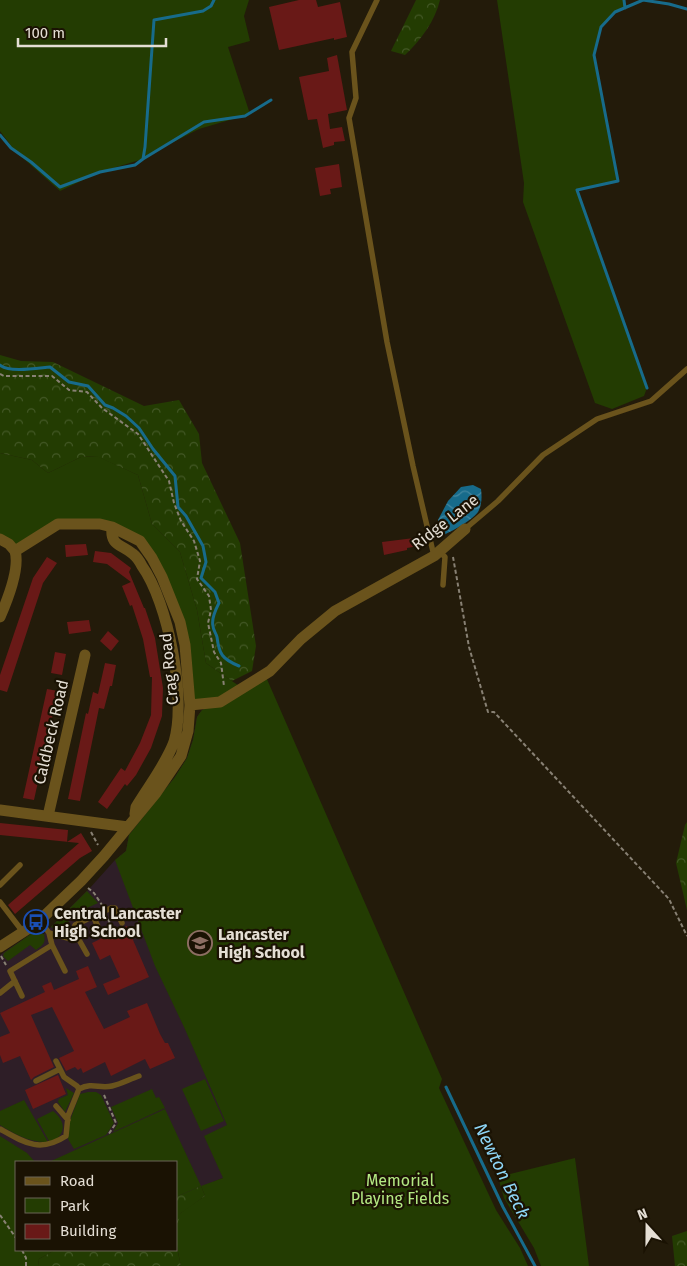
<svg xmlns="http://www.w3.org/2000/svg" width="687" height="1266" viewBox="0 0 687 1266" font-family="'Fira Sans',sans-serif">
  <style>
    .education { fill: #2e1e27 }
    .green { fill: #233c02 }
    .forest { fill: url(#forest-crowns) }
    .water { fill: url(#water-waves) }
    .lines { fill: none; stroke-linecap: round; stroke-linejoin: round }
    .stream { stroke: #176b8b; stroke-width: 3 }
    .building { fill: #691917 }
    .path { stroke: #888174; stroke-width: 2; stroke-dasharray: 4 2.5; stroke-linecap: butt }
    .lane { stroke: #6a531c; stroke-width: 5.5 }
    .street { stroke: #6a531c; stroke-width: 11 }
    .labels { text-anchor: middle; dominant-baseline: central; stroke-width: 4.5; stroke-linejoin: round; paint-order: stroke }
    .street-label { font-size: 16px; fill: #e4ded4; stroke: #1a1203 }
    .poi-label { font-size: 16px; font-weight: bold; fill: #e4ded4; stroke: #1a1203; text-anchor: start }
    .park-label { font-size: 16px; fill: #b4e983; stroke: #1a1203 }
    .water-label { font-size: 18px; font-style: italic; fill: #8ed6f7; stroke: #1a1203 }
  </style>
  <defs>
    <pattern id="forest-crowns" width="20" height="18" patternUnits="userSpaceOnUse" patternTransform="scale(1.25)"><rect width="20" height="18" fill="#233c02"/><path d="M2 6a3 3 0 1 1 6 0M12 15a3 3 0 1 1 6 0" fill="none" stroke="#435826"/></pattern>
    <pattern id="water-waves" width="16" height="10" patternUnits="userSpaceOnUse" patternTransform="scale(1.25)"><rect width="16" height="10" fill="#176b8b"/><path d="M0 5q4-4 8 0t8 0" fill="none" stroke="#4487a0"/></pattern>
  </defs>
  <rect width="100%" height="100%" fill="#231b0a"/>
  <path class="education" d="M266 677 223 1178 176 1197V1162H16L0 1184V955L31 934H44L89 889 115 860 126 851 129 835 175 777 187 758 193 740 197 717 202 710 220 704Z"/>
  <path class="green" d="M0 0H249L244 16 250 41 228 47 250 114 199 129 154 152 143 159 100 172 60 191 15 151 0 131Z
    M497 0H624L625 8 615 12 601 27 594 55 618 181 578 190 647 388 644 396 612 409 595 403 523 202 524 183Z
    M0 453 32 460 48 473 81 457 97 456 138 475 152 524 180 552 197 610 206 663 242 688 220 702 190 705 180 622 140 541 112 527 58 524 15 551 0 539Z
    M266 677 442 1079 439 1088 496 1210 520 1248 528 1266H181C178 1252 171 1223 182 1212 189 1206 198 1201 205 1196L201 1186 176 1197V1162H49L165 1109 201 1186 223 1178 204 1136 227 1125 184 1027 155 966 115 860 126 851 129 835 175 777 187 758 193 740 197 717 202 710 220 704Z
    M87 891 98 903 67 917 72 932 71 934 69 935 51 927Z
    M31 934H44C46 943 43 945 36 950L30 945 8 961 3 956 4 953Z
    M205 1079 224 1121 201 1131 182 1089Z
    M66 1088 74 1093 65 1112 58 1102 59 1099 68 1095Z
    M152 1089 156 1098 159 1097 165 1108 113 1132 118 1123 111 1107Z
    M88 1092H96L101 1095 114 1123 106 1135 74 1149 68 1139 69 1123 80 1094Z
    M24 1100 48 1142C30 1143 15 1134 0 1125V1111Z
    M53 1111C67 1122 66 1135 50 1143L37 1119Z
    M0 1136 27 1153 35 1162H16V1250H55L39 1259 38 1266H0Z
    M575 1158 589 1266H541L534 1248 504 1198 498 1177Z"/>
  <path class="forest" d="M416 0H440C435 21 421 40 405 55L391 51Z
    M0 355 21 361 53 362 144 406 179 400 199 434 202 463 240 543 256 646 252 671 232 681 206 663 197 610 180 552 152 524 138 475 96 456 81 457 48 473 32 460 0 453Z
    M687 822V910L676 863 685 825Z
    M201 1186 205 1196 181 1213 176 1228V1197Z
    M687 1231V1266H675L672 1236Z
    M176 1244 181 1266H38L39 1259 55 1250H176Z"/>
  <path class="water" d="M473 485 481 489C482 496 482 505 478 512 471 521 451 532 441 536L438 529V520L448 501 461 487Z"/>
  <g class="lines">
    <path class="stream" d="M624 0 625 8
      M0 135 11 148 31 162 60 187 100 172 135 165 143 159 145 147 154 20 203 11 211 6 214 0
      M143 159 204 122 245 116 271 100
      M0 365C9 373 38 368 50 367L69 382 88 386 105 405 113 408 126 416 139 428 153 449 175 476 178 507 186 516 203 546 206 562 201 578 215 592 219 603C216 609 211 618 213 626 213 630 216 633 217 637 219 654 222 659 239 666
      M647 388 577 190 618 181 594 55 601 27 615 12 643 0 669 4 687 9
      M446 1087 503 1207 535 1266"/>
  </g>
  <path class="building" d="M299 0H316L318 7 340 2 347 37 334 40V38L279 50 269 7Z
    M337 55 347 110 328 114 330 129 342 127 345 141 334 142V145L323 148 317 119 308 120 299 77 329 71 327 58Z
    M339 164 342 187 330 189 331 194 320 196 315 168Z
    M422 537 424 545 407 548V550L384 555 382 542Z
    M86 544 88 555 66 557 65 545Z
    M95 551 111 553 131 568 129 572 144 608H145L155 638 163 688 162 716 151 748 136 775 127 786 125 784 107 809 98 802 121 768 125 771 140 743 151 715 152 677H150L143 639 132 605 130 606 122 586 131 582 107 564 93 562Z
    M47 557 57 563 43 583 7 692 0 690V675L33 578Z
    M89 620 91 631 69 634 67 622Z
    M108 631 119 641 111 651 100 641Z
    M55 652 66 654 62 675 51 673Z
    M105 663 116 665 112 686H110L104 709 99 708 80 801 68 799 86 713 88 714 93 692 98 694Z
    M47 689 58 691 34 800 23 798Z
    M0 823 68 830 67 842 81 833 92 851 80 858 15 914 8 905 79 843 0 835Z
    M127 926 149 977 108 995 103 984 120 977 110 955 100 960 92 943Z
    M88 966 97 987 85 992 104 1029 130 1017 127 1011 147 1003 160 1034 165 1043H168L175 1058 150 1069 145 1059 111 1076 105 1062 83 1073 81 1068 78 1070 75 1067 66 1071 59 1058 74 1051 52 1007 31 1015 54 1067 34 1077 31 1080 20 1056 3 1063 0 1055V1037L10 1033 0 1013 45 992 42 986 51 982 54 990 79 979 76 971Z
    M58 1075 66 1094 33 1109 25 1090Z"/>
  <g class="lines">
    <path class="path" d="M0 374 4 376H52L69 390 87 392 102 408 138 434 169 481 174 503 181 521 194 541 200 561 197 579 209 596 211 610 208 623 214 652 221 663 224 686
      M453 557 469 647 488 712H494L669 899 687 936
      M91 832 98 845
      M88 888 94 893 102 905
      M108 919 113 931
      M1 956 6 965
      M104 1095 116 1123 108 1135
      M0 1215 16 1238
      M22 1250 26 1258V1266"/>
    <path class="lane" d="M377 0 352 52 356 98 349 118 387 342 413 466 434 556
      M465 529 498 501 543 455 597 419 651 401 687 369
      M439 551 445 557 443 585
      M0 885 20 865
      M0 902 23 932
      M93 916 101 933
      M49 933 75 940 78 938 74 928 75 925 111 908H115L122 923
      M78 938 87 954
      M52 945 65 971
      M0 993 15 981
      M22 996 10 971 52 945 49 933 40 920
      M36 1081 60 1069
      M79 1089C93 1082 99 1089 112 1086 121 1084 130 1079 139 1076
      M56 1106 68 1120
      M0 1129C25 1143 40 1153 66 1136L68 1116 79 1089 77 1086 64 1077 56 1061"/>
    <path class="street" d="M112 527C110 546 121 544 133 554 137 557 140 562 142 566 168 602 187 699 174 742 166 764 148 787 136 807L135 814
      M0 539 9 544 15 551
      M0 617C7 601 20 568 15 551
      M190 705 220 702 270 671 301 639 335 611 434 556 465 529
      M0 810 128 827
      M48 816 85 655
      M0 947 37 923 81 881 104 856 156 793 181 756 188 731 190 705 185 645 180 622 162 577 152 558 140 541 112 527 100 524H58L15 551"/>
  </g>
  <defs>
    <symbol id="bus-ring" viewBox="-11 -11 22 22"><circle r="9.5" fill="#1a1203" stroke="#1a4fb4" stroke-width="1.5"/><path d="M-5-6H5V4H4V6H2V4H-2V6H-4V4H-5ZM-3.5-4V0h7V-4ZM-3.5 1.2v1.5H-2V1.2ZM2 1.2v1.5H3.5V1.2Z" fill="#1a4fb4"/></symbol>
    <symbol id="school-ring" viewBox="-11 -11 22 22"><circle r="9.5" fill="#1a1203" stroke="#8d6e63" stroke-width="1.5"/><path d="M0-5L7-2L0 1L-7-2ZM-4 1L0 2.5L4 1V4Q0 6-4 4Z" fill="#8d6e63"/></symbol>
  </defs>
  <g fill-rule="evenodd">
    <use href="#bus-ring" x="22" y="908" width="28" height="28"/>
    <use href="#school-ring" x="186" y="929" width="28" height="28"/>
  </g>
  <g class="labels">
    <g class="street-label">
      <text transform="translate(445 522) rotate(-38)">Ridge Lane</text>
      <text transform="translate(169 669) rotate(-96)">Crag Road</text>
      <text transform="translate(51 732) rotate(-77)">Caldbeck Road</text>
    </g>
    <g class="poi-label">
      <text x="54" y="913">Central Lancaster<tspan x="54" dy="18">High School</tspan></text>
      <text x="218" y="934">Lancaster<tspan x="218" dy="18">High School</tspan></text>
    </g>
    <g class="park-label">
      <text x="400" y="1180">Memorial<tspan x="400" dy="18">Playing Fields</tspan></text>
    </g>
    <g class="water-label">
      <text transform="translate(502 1171) rotate(64)">Newton Beck</text>
    </g>
  </g>
  <rect x="15" y="1161" width="162" height="90" fill="#1a1203" stroke="#6b6457"/>
  <rect x="25" y="1177" width="25" height="8" fill="#6a531c" stroke="#6b6457"/>
  <text x="60" y="1186" font-size="15" fill="#e4ded4">Road</text>
  <rect x="25" y="1198" width="25" height="15" fill="#233c02" stroke="#6b6457"/>
  <text x="60" y="1211" font-size="15" fill="#e4ded4">Park</text>
  <rect x="25" y="1224" width="25" height="15" fill="#691917" stroke="#6b6457"/>
  <text x="60" y="1236" font-size="15" fill="#e4ded4">Building</text>
  <g transform="translate(647 1226) rotate(339)" stroke="#1a1203" stroke-width="4" paint-order="stroke">
  <path d="M0-4L9 19L0 12L-9 19Z" fill="#e4ded4"/>
  <text y="-8" font-size="14" font-weight="bold" text-anchor="middle" fill="#e4ded4">N</text>
  </g>
  <path d="M18 38v8h148v-8" fill="none" stroke="#e4ded4" stroke-width="2.5"/>
  <text x="25" y="38" font-size="15" fill="#e4ded4" stroke="#1a1203" stroke-width="4" paint-order="stroke">100 m</text>
</svg>
